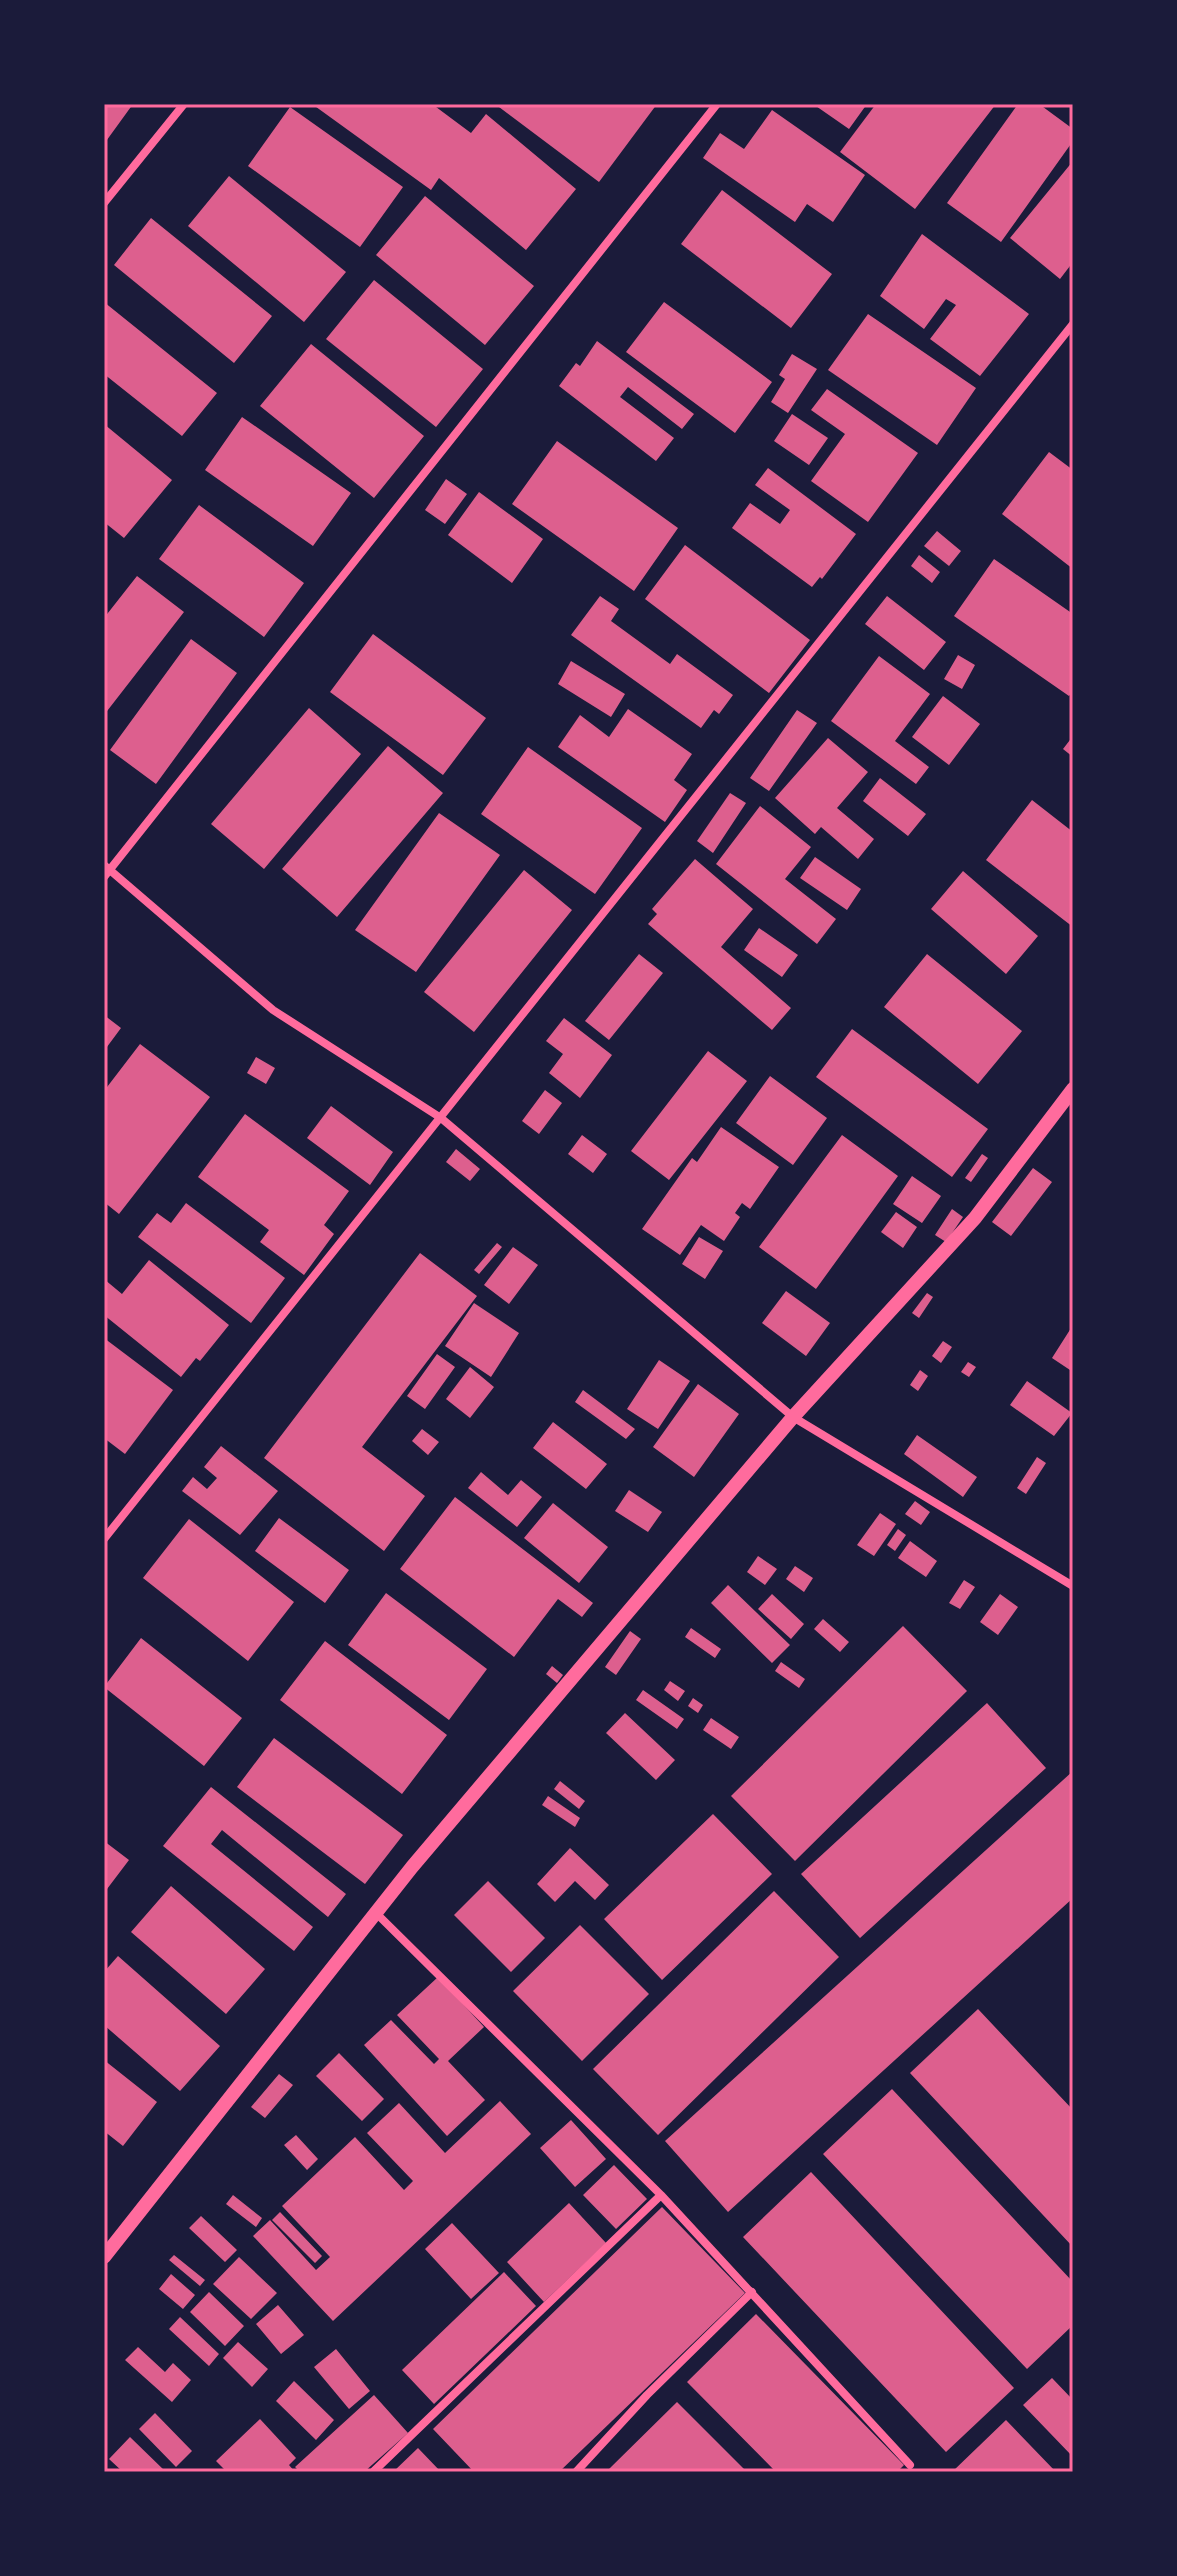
<svg xmlns="http://www.w3.org/2000/svg" width="1177" height="2576" viewBox="0 0 1177 2576" font-family="'Libre Baskerville',serif">
  <style>
    .building { fill: #dd5f8e }
    .lines { fill: none; stroke-linecap: round; stroke-linejoin: round }
    .minor { stroke: #ff6b9d; stroke-width: 8 }
    .tertiary { stroke: #ff6b9d; stroke-width: 14 }
    .neatline { fill: none; stroke: #ff6b9d; stroke-width: 3 }
  </style>
  <rect width="100%" height="100%" fill="#1b1b3a"/>
  <path class="building" d="M104 104H133L104 144Z
    M312 104H432L471 133 486 114 576 189 526 250 439 178 431 190Z
    M495 104H657L599 182Z
    M813 104H867L849 129Z
    M876 104H996L915 209 840 152Z
    M1018 104H1039L1073 129V141L1001 242 947 203Z
    M290 107 403 187 360 247 248 166Z
    M772 110 865 175 833 222 807 204 795 222 703 158 720 133 744 149Z
    M1073 161V262L1060 279 1010 238Z
    M229 176 346 272 304 322 188 226Z
    M722 190 832 274 791 328 681 244Z
    M425 196 534 286 485 345 376 255Z
    M151 218 272 316 234 363 114 265Z
    M922 234 1029 314 980 376 930 339 956 305 946 299 924 329 880 296Z
    M374 280 483 369 436 427 326 339Z
    M104 302 217 393 182 436 104 374Z
    M664 302 772 382 735 433 626 352Z
    M868 314 976 388 937 445 828 370Z
    M597 341 694 414 682 429 628 387 620 397 674 438 656 461 559 386 576 363 580 366Z
    M311 344 424 436 374 498 260 406Z
    M792 354 817 369 788 413 771 402 785 379 779 375Z
    M827 389 918 453 868 522 811 481 845 434 811 410Z
    M792 414 828 438 809 465 774 441Z
    M242 417 351 493 313 546 205 470Z
    M104 424 172 480 124 538 104 522Z
    M557 441 678 528 634 591 512 504Z
    M1049 452 1073 470V569L1002 514Z
    M768 468 856 534 822 579 820 577 812 587 732 528 750 503 780 524 790 510 755 485Z
    M446 479 467 494 445 524 425 510Z
    M479 492 543 539 512 583 448 535Z
    M199 505 304 583 264 637 159 559Z
    M937 531 961 551 949 566 924 546Z
    M685 545 810 640 769 693 645 599Z
    M919 555 940 572 932 583 911 566Z
    M994 559 1073 614V691L1069 696 954 616Z
    M137 576 184 612 104 715V618Z
    M600 596 619 609 611 621 670 664 677 654 733 695 719 714 714 710 701 728 571 635Z
    M887 596 946 642 924 670 865 624Z
    M373 634 486 718 443 775 330 692Z
    M191 639 237 673 156 784 110 750Z
    M958 655 975 665 962 689 944 679Z
    M879 656 930 694 895 741 929 767 916 784 831 721Z
    M571 661 625 694 611 717 558 684Z
    M943 696 980 724 949 765 912 737Z
    M309 708 361 754 264 869 211 824Z
    M628 709 692 754 674 780 687 790 665 822 558 747 580 715 609 737Z
    M797 710 817 723 769 791 750 778Z
    M1073 736V757L1063 749Z
    M828 738 868 772 837 808 874 839 858 859 821 827 815 834 775 798Z
    M388 746 443 793 337 917 282 869Z
    M528 747 642 828 595 894 481 814Z
    M880 778 926 814 908 836 863 801Z
    M730 793 746 803 713 853 697 841Z
    M1032 800 1073 832V927L986 860Z
    M760 806 811 847 785 879 836 919 817 944 716 864Z
    M439 813 500 855 416 972 355 930Z
    M815 857 861 889 847 910 800 878Z
    M695 859 753 909 721 947 791 1008 772 1030 648 924 657 914 652 909Z
    M524 870 572 910 474 1032 424 992Z
    M963 871 1038 936 1006 974 931 909Z
    M759 928 798 955 782 977 744 950Z
    M639 954 663 973 609 1040 585 1021Z
    M927 954 1022 1031 978 1084 884 1007Z
    M104 1015 121 1028 104 1051Z
    M564 1018 612 1055 580 1098 549 1073 563 1054 546 1041Z
    M852 1029 988 1129 952 1177 816 1077Z
    M140 1044 210 1097 119 1214 104 1202V1091Z
    M708 1051 747 1081 669 1180 631 1151Z
    M256 1057 275 1068 266 1084 247 1073Z
    M770 1076 827 1118 793 1165 736 1123Z
    M545 1090 562 1103 539 1134 522 1121Z
    M331 1106 393 1152 370 1185 307 1138Z
    M245 1114 349 1191 324 1225 334 1234 304 1275 260 1242 269 1230 198 1177Z
    M721 1127 779 1167 750 1209 742 1203 735 1213 740 1217 724 1241 701 1225 680 1255 642 1229 692 1158 697 1162Z
    M582 1135 607 1154 593 1173 568 1154Z
    M842 1135 898 1176 816 1289 759 1247Z
    M456 1149 480 1169 470 1181 446 1162Z
    M982 1154 988 1158 971 1182 965 1178Z
    M1033 1168 1052 1182 1011 1236 992 1222Z
    M912 1176 941 1196 922 1223 893 1204Z
    M186 1203 285 1278 251 1323 138 1237 157 1213 171 1223Z
    M952 1209 963 1217 946 1242 935 1235Z
    M896 1212 917 1227 903 1248 881 1232Z
    M699 1237 723 1251 705 1279 682 1264Z
    M497 1243 502 1247 479 1274 474 1270Z
    M513 1247 538 1265 509 1304 484 1285Z
    M420 1253 477 1296 362 1447 425 1496 384 1551 264 1458Z
    M149 1260 229 1325 200 1361 196 1358 181 1377 104 1315V1279L122 1294Z
    M786 1291 830 1323 806 1356 762 1323Z
    M927 1293 933 1297 919 1318 912 1313Z
    M474 1303 519 1333 491 1377 445 1346Z
    M1073 1325V1372L1052 1358Z
    M104 1338 173 1390 125 1454 104 1438Z
    M943 1341 952 1347 941 1363 932 1356Z
    M437 1354 455 1367 425 1409 407 1396Z
    M659 1360 690 1381 658 1429 627 1409Z
    M968 1362 976 1367 969 1377 961 1372Z
    M470 1367 494 1387 470 1418 446 1399Z
    M920 1370 928 1376 918 1391 910 1385Z
    M1027 1381 1072 1413 1054 1436 1010 1405Z
    M698 1384 739 1414 694 1477 653 1447Z
    M583 1390 635 1429 626 1439 575 1402Z
    M553 1422 607 1464 586 1489 533 1448Z
    M422 1429 439 1442 428 1455 412 1441Z
    M917 1435 977 1477 963 1497 904 1454Z
    M221 1446 278 1491 240 1535 182 1491 193 1477 207 1489 217 1478 204 1467Z
    M1037 1457 1046 1463 1026 1494 1017 1488Z
    M481 1472 508 1495 521 1480 542 1497 517 1527 468 1488Z
    M629 1490 662 1512 648 1532 615 1511Z
    M455 1497 593 1603 582 1617 558 1599 514 1657 400 1569Z
    M915 1501 930 1512 921 1525 905 1514Z
    M553 1503 608 1547 579 1583 524 1538Z
    M880 1513 896 1524 874 1556 857 1545Z
    M279 1518 349 1570 325 1603 255 1551Z
    M189 1519 294 1602 248 1661 143 1578Z
    M898 1529 906 1535 895 1551 887 1545Z
    M910 1541 937 1561 926 1577 898 1558Z
    M758 1556 777 1569 765 1585 747 1572Z
    M795 1566 813 1578 804 1592 786 1579Z
    M964 1580 975 1587 960 1609 949 1603Z
    M728 1585 790 1645 772 1663 711 1603Z
    M386 1593 487 1669 449 1720 348 1645Z
    M772 1594 804 1624 791 1639 758 1609Z
    M1000 1594 1018 1607 998 1635 980 1622Z
    M823 1619 849 1642 840 1652 814 1629Z
    M903 1626 967 1691 795 1861 731 1796Z
    M691 1628 721 1649 715 1658 685 1637Z
    M630 1631 641 1639 616 1675 605 1667Z
    M141 1638 242 1718 204 1766 104 1687Z
    M325 1641 447 1735 402 1794 280 1700Z
    M781 1662 805 1679 799 1688 775 1671Z
    M552 1666 563 1675 557 1683 546 1674Z
    M670 1681 685 1691 678 1701 664 1690Z
    M643 1690 684 1719 677 1729 636 1700Z
    M693 1698 703 1705 698 1713 688 1706Z
    M987 1703 1046 1768 860 1938 801 1874Z
    M625 1713 675 1760 656 1780 606 1733Z
    M711 1718 739 1737 731 1749 703 1730Z
    M274 1738 403 1835 365 1884 237 1787Z
    M1073 1771V1898L728 2212 665 2141Z
    M560 1781 585 1801 579 1809 554 1789Z
    M211 1787 346 1894 328 1917 222 1830 211 1844 313 1927 294 1951 163 1846Z
    M548 1796 580 1818 575 1827 542 1805Z
    M713 1814 772 1874 662 1980 604 1919Z
    M104 1841 129 1860 104 1893Z
    M570 1848 609 1885 595 1900 575 1881 555 1902 537 1884Z
    M488 1881 545 1938 511 1972 454 1915Z
    M171 1886 265 1969 226 2014 131 1932Z
    M774 1891 839 1957 658 2135 593 2069Z
    M580 1925 649 1994 582 2061 513 1991Z
    M118 1956 220 2046 180 2091 104 2025V1972Z
    M438 1977 484 2027 448 2061 485 2100 447 2136 364 2045 391 2020 434 2064 439 2059 397 2015Z
    M978 2009 1073 2110V2247L910 2073Z
    M339 2053 384 2099 362 2121 316 2076Z
    M104 2060 157 2102 123 2146 104 2131Z
    M279 2074 293 2085 265 2118 251 2107Z
    M892 2089 1073 2282V2325L1027 2369 823 2154Z
    M500 2101 531 2134 333 2321 253 2236 270 2220 316 2270 330 2257 282 2206 355 2137 404 2190 413 2181 367 2133 399 2103 445 2153Z
    M571 2120 606 2159 575 2187 540 2148Z
    M296 2135 318 2159 307 2170 284 2145Z
    M614 2165 647 2199 616 2229 583 2195Z
    M811 2172 1014 2388 946 2452 743 2237Z
    M233 2195 262 2218 256 2227 226 2204Z
    M569 2203 606 2243 544 2302 507 2262Z
    M662 2207 745 2293 559 2472H474L433 2429Z
    M280 2212 322 2256 315 2263 272 2220Z
    M201 2216 237 2250 225 2262 189 2228Z
    M452 2223 499 2273 471 2299 425 2249Z
    M174 2255 205 2280 200 2286 169 2260Z
    M239 2257 277 2293 251 2319 213 2284Z
    M504 2272 536 2306 434 2404 402 2370Z
    M171 2274 195 2295 183 2309 159 2289Z
    M209 2292 244 2326 225 2346 190 2312Z
    M278 2305 304 2335 281 2354 256 2324Z
    M756 2314 904 2465 897 2472H776L687 2382Z
    M180 2317 219 2354 209 2366 169 2329Z
    M238 2342 268 2369 252 2387 223 2358Z
    M138 2347 165 2372 173 2363 191 2380 172 2402 125 2360Z
    M336 2349 370 2391 349 2409 314 2367Z
    M1052 2378 1073 2400V2457L1023 2405Z
    M294 2381 334 2420 316 2440 276 2401Z
    M374 2395 408 2433 364 2472H300L295 2467Z
    M677 2402 747 2472H611L609 2469Z
    M155 2413 192 2451 176 2467 139 2429Z
    M260 2419 296 2458 289 2465 295 2472H227L216 2461Z
    M1006 2420 1056 2472H952Z
    M130 2437 166 2472H123L109 2459Z
    M418 2448 441 2472H393Z"/>
  <g class="lines">
    <path class="minor" d="M104 203 184 104
      M104 865 273 1010 441 1118 793 1417 1073 1586
      M104 877 717 104
      M104 1539 1073 324
      M376 1913 661 2195 910 2465
      M373 2472 661 2195
      M576 2472 647 2395 752 2292"/>
    <path class="tertiary" d="M104 2257 412 1867 793 1417 975 1218 1073 1089"/>
  </g>
  <rect width="1177" height="2576" fill="none" stroke="#1b1b3a" stroke-width="212"/>
  <rect x="106" y="106" width="965" height="2364" class="neatline"/>
</svg>
